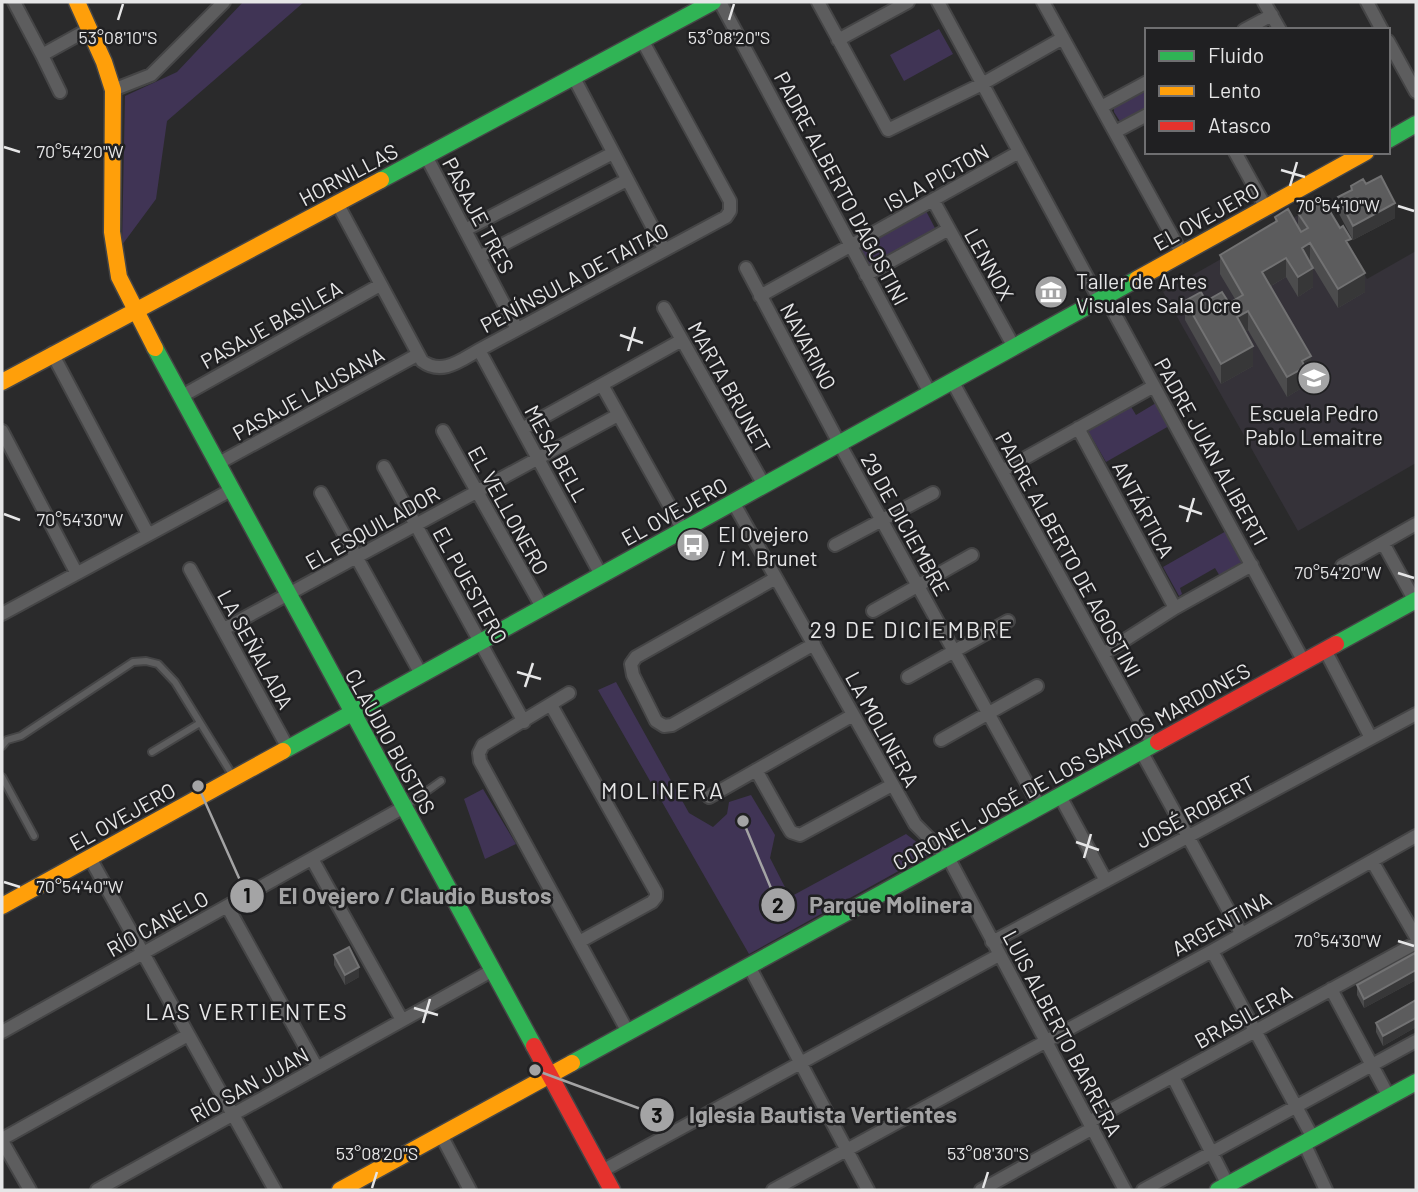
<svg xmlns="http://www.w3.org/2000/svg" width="1418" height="1192" viewBox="0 0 1418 1192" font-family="Barlow,sans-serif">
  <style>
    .built { fill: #353239 }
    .green { fill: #403455 }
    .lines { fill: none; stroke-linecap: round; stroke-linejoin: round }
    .lane-casing { stroke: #454546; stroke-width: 10 }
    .street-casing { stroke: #454546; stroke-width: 16 }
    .fast-casing { stroke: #454546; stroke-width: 19 }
    .slow-casing { stroke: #454546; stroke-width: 19 }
    .jam-casing { stroke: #454546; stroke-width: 19 }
    .lane { stroke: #5d5d5e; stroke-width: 6 }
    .street { stroke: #5d5d5e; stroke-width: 12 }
    .fast { stroke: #30b455; stroke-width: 16 }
    .slow { stroke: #ff9f0a; stroke-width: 16 }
    .jam { stroke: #e5322d; stroke-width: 16 }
    .wall { fill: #4c4c4d }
    .shaded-wall { fill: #373738 }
    .building { fill: #5c5c5d; stroke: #727273; stroke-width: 2 }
    .ticks { fill: none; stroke: #e6e6e7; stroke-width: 2.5 }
    .labels { text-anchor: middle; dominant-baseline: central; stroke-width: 5; stroke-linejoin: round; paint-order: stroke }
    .street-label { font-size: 21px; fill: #e6e6e7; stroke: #202022 }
    .poi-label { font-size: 21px; fill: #e6e6e7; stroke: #202022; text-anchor: start }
    .neighbourhood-label { font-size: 23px; letter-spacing: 2px; fill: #e6e6e7; stroke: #202022 }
    .ticks-label { font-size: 18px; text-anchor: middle; fill: #e6e6e7; stroke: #202022; stroke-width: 5; stroke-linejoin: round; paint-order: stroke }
    .leader { fill: none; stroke: #a4a4a5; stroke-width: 2.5 }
    .callout-dot { fill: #a4a4a5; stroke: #202022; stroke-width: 2.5 }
    .mark-label { font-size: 21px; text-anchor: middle; font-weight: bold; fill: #111 }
    .callout-label { font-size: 23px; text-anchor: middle; font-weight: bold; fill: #a4a4a5; stroke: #202022; stroke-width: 5; stroke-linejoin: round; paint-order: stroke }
  </style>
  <rect width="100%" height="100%" fill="#2a2a2b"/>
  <path class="built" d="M1323 201 1367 279 1416 251V463L1298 531 1163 292Z"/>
  <path class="green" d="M243 2H304L167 121 156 199 122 245 125 96 177 72Z
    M939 29 953 54 904 81 890 55Z
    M1147 89V109L1121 123 1114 112V107Z
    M926 211 936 230 868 266 858 248Z
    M1156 403 1169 426 1106 462 1087 429 1130 405 1136 415Z
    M1228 530 1247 563 1221 578 1215 568 1180 588 1182 594 1179 596 1163 567Z
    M616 682 689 813 713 827 727 814 729 802 751 795 775 835 770 858 790 897 906 834 931 853 749 954 598 690Z
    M483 789 516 844 485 859 464 799Z"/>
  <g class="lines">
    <defs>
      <path id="lane" d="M2 746 7 740 21 736 133 662 146 661 158 664 175 682 233 776
        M152 752 200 723
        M2 777 34 836
        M406 806 441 781"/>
      <path id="street" d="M14 2 42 55 89 29
        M720 2 930 393
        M818 2 888 130 982 84 1063 38
        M938 2 1099 299
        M1043 2 1182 254
        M1264 2 1280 30
        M1367 2 1382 30
        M1244 30 1272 15
        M838 40 908 2
        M1388 41 1416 92
        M42 55 60 92
        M573 76 664 249
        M113 90 151 75 224 2
        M1101 107 1147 82
        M1115 132 1147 115
        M1235 152 1266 208
        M426 156 517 329
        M933 200 1014 347
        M337 203 422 361C442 376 461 360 479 350L726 217 730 211V201L642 40
        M465 230 613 153
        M479 257 627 180
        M746 268 839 443 1040 807
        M866 275 949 229
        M760 296 1019 152
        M1105 296 1304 662
        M664 308 764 485
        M479 350 601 575
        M52 353 148 534
        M952 381 1153 745
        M602 385 683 530
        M182 396 380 285
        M1078 428 1175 608
        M522 429 682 340
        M2 431 76 572
        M443 431 542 607
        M217 464 417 355
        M384 467 524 722
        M1002 471 1154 386
        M321 493 421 674
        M733 502 915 824 948 857 1125 1190
        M1383 543 1415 601
        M835 545 933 493
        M1342 566 1416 524
        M190 569 288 748
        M776 578 636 657 631 664 633 675 656 721 664 726 672 725 814 644
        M873 611 972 555
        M2 614 231 490
        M224 629 618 415
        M1325 650 1371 738
        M1103 654 1175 608 1252 565
        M908 677 1008 621
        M569 693 483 745 479 753 480 761 628 1032
        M551 705 656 892V897L652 902 579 942
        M941 740 1037 686
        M1141 751 1241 933
        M756 770 788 827 791 832 800 835 892 785
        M1060 796 1106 881
        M709 797 853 715
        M90 858 275 1190
        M312 859 402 1020
        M1372 861 1416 937
        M227 906 317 1068
        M992 942 1416 714
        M1212 951 1313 1138
        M749 966 868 1190
        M1331 989 1389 1097
        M2 1032 404 807
        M1173 1077 1228 1185
        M1089 1122 1416 943
        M441 1135 470 1190
        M2 1139 188 1035
        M2 1141 30 1190
        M1304 1143 1326 1190
        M602 1171 999 955
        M97 1190 493 970
        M773 1190 1212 951 1416 836
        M981 1190 1093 1128
        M1143 1190 1416 1041"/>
      <path id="fast" d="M1388 140 1416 124
        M381 180 713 2
        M155 348 534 1046
        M1336 644 1416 600
        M283 751 1137 279
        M572 1063 1158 742
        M1218 1190 1416 1082"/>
      <path id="slow" d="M77 2 104 62 113 90 112 232 119 277 155 348
        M1137 279 1366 152
        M2 382 381 180
        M2 906 283 751
        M340 1190 572 1063"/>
      <path id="jam" d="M1158 742 1336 644
        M534 1046 612 1190"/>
    </defs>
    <use href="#lane" class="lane-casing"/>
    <use href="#street" class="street-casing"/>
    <use href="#fast" class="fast-casing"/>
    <use href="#slow" class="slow-casing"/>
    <use href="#jam" class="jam-casing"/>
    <use href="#lane" class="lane"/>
    <use href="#street" class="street"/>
    <use href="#fast" class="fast"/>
    <use href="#slow" class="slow"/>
    <use href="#jam" class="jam"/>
  </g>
  <path class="wall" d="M1366 184 1395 218 1353 240 1338 212V197L1351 191V186Z
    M1298 213 1351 248 1365 292 1338 308 1310 262 1313 287 1298 297 1286 277 1271 286 1311 375 1305 378V386L1287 397 1248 330 1245 332 1253 366 1221 384 1185 320V301L1229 303 1235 299 1220 274V255L1275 223V217L1298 227Z
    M334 955 359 977 345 985 334 965Z
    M1416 956V980L1364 1008 1357 995V985Z
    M1416 1000V1027L1383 1046 1376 1032V1023Z"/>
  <path class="shaded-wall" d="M1395 203V218L1353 240V226Z
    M1310 243V262L1302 248Z
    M1286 258V277L1262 291V272Z
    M1313 268V287L1298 297V277Z
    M1365 273V292L1338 308V289Z
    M1248 311V330L1237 337V317Z
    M1253 346V366L1221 384V364Z
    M1311 356V375L1305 378V386L1287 397V377L1302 361Z
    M359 967V977L345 985V975Z
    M1416 970V980L1364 1008V999Z
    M1416 1018V1027L1383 1046V1036Z"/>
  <path class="building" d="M1381 176 1395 203 1353 226 1338 197 1352 190 1351 186 1363 179 1366 184Z
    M1322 198 1340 228 1343 226 1351 239 1346 241 1365 273 1338 289 1310 243 1302 248 1313 268 1298 277 1286 258 1262 272 1311 356 1302 361 1305 367 1287 377 1248 311 1237 317 1253 346 1221 364 1185 301 1201 292 1206 301 1222 292 1229 303 1243 295 1220 255 1277 221 1275 217 1288 209 1301 232 1308 228 1298 213Z
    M349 947 359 967 345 975 334 955Z
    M1415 953 1416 956V970L1364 999 1357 985Z
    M1416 1000V1018L1383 1036 1376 1023Z"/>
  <path class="ticks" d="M118 20 123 4M729 20 734 4M4 147 20 152M1281 170 1305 177M1290 186 1297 162M1398 206 1414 211M620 335 643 343M628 351 635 327M1179 506 1202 514M4 514 20 520M1187 522 1194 498M1398 573 1414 578M517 672 541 679M525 687 533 663M1076 842 1099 850M1084 858 1091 834M4 882 20 887M1398 941 1414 946M414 1008 438 1015M423 1023 430 999M372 1188 377 1172M983 1188 988 1172"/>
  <defs>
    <symbol id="museum-disc" viewBox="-11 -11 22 22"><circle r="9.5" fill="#a4a4a5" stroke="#202022"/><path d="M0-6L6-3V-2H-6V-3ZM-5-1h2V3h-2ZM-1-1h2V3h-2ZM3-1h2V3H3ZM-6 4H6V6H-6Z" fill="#fff"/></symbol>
    <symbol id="school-disc" viewBox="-11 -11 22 22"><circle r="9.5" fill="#a4a4a5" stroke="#202022"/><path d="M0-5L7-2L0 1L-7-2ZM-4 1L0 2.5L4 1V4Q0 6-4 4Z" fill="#fff"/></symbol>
    <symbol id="bus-disc" viewBox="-11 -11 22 22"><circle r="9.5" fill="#a4a4a5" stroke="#202022"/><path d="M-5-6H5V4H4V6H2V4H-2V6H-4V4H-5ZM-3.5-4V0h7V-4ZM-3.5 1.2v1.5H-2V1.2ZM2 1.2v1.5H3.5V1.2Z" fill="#fff"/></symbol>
  </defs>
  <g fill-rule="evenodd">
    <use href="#museum-disc" x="1032" y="273" width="38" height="38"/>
    <use href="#school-disc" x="1295" y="359" width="38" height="38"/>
    <use href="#bus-disc" x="674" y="526" width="38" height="38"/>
  </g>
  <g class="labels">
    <g class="street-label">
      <text transform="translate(348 174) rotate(-28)">HORNILLAS</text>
      <text transform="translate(936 177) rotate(-29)">ISLA PICTON</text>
      <text transform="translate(842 188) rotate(62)">PADRE ALBERTO D'AGOSTINI</text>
      <text transform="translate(479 215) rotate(62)">PASAJE TRES</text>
      <text transform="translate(1206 216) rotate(-29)">EL OVEJERO</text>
      <text transform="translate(990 264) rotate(61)">LENNOX</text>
      <text transform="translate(574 277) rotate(-28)">PENÍNSULA DE TAITAO</text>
      <text transform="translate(271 324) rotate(-29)">PASAJE BASILEA</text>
      <text transform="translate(809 346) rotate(62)">NAVARINO</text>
      <text transform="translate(730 387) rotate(61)">MARTA BRUNET</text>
      <text transform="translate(308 393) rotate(-29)">PASAJE LAUSANA</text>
      <text transform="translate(1212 451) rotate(61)">PADRE JUAN ALIBERTI</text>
      <text transform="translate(557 453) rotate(61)">MESA BELL</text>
      <text transform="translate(1144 509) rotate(62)">ANTÁRTICA</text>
      <text transform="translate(509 510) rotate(61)">EL VELLONERO</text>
      <text transform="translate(674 511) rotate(-29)">EL OVEJERO</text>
      <text transform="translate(906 524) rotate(61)">29 DE DICIEMBRE</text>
      <text transform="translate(372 527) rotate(-29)">EL ESQUILADOR</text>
      <text transform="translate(1069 554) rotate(61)">PADRE ALBERTO DE AGOSTINI</text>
      <text transform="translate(471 585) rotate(61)">EL PUESTERO</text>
      <text transform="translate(256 649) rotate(61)">LA SEÑALADA</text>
      <text transform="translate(883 729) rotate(61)">LA MOLINERA</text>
      <text transform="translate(391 741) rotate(61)">CLAUDIO BUSTOS</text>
      <text transform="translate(1071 766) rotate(-29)">CORONEL JOSÉ DE LOS SANTOS MARDONES</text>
      <text transform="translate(1195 811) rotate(-28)">JOSÉ ROBERT</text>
      <text transform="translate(122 816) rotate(-29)">EL OVEJERO</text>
      <text transform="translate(157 923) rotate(-29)">RÍO CANELO</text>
      <text transform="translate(1221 923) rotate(-29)">ARGENTINA</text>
      <text transform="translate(1243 1016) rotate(-29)">BRASILERA</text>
      <text transform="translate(1063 1033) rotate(62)">LUIS ALBERTO BARRERA</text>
      <text transform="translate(249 1084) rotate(-29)">RÍO SAN JUAN</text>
    </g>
    <g class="poi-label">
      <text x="1076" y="280">Taller de Artes<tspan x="1076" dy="24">Visuales Sala Ocre</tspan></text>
      <text x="1314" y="412" text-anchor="middle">Escuela Pedro<tspan x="1314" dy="24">Pablo Lemaitre</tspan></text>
      <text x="718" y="533">El Ovejero<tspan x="718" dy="24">/ M. Brunet</tspan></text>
    </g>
    <g class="neighbourhood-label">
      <text x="912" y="629">29 DE DICIEMBRE</text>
      <text x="663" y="790">MOLINERA</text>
      <text x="247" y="1011">LAS VERTIENTES</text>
    </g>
  </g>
  <g class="ticks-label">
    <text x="118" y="44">53°08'10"S</text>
    <text x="729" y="44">53°08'20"S</text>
    <text x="80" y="158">70°54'20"W</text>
    <text x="1338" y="212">70°54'10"W</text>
    <text x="80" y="526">70°54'30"W</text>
    <text x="1338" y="579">70°54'20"W</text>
    <text x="80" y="893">70°54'40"W</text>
    <text x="1338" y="947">70°54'30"W</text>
    <text x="377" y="1160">53°08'20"S</text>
    <text x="988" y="1160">53°08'30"S</text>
  </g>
  <path class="leader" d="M198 786L247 896M743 821L778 905M535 1070L657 1115"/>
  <g class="callout-dot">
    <circle cx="198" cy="786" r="7"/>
    <circle cx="743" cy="821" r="7"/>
    <circle cx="535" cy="1070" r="7"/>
    <circle cx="247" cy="896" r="18"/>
    <circle cx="778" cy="905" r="18"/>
    <circle cx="657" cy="1115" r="18"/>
  </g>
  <g class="mark-label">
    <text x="247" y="903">1</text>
    <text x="778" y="913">2</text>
    <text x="657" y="1123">3</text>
  </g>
  <g class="callout-label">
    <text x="415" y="904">El Ovejero / Claudio Bustos</text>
    <text x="891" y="913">Parque Molinera</text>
    <text x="823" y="1123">Iglesia Bautista Vertientes</text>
  </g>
  <rect width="1418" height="1192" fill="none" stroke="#e6e6e7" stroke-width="7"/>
  <rect x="1145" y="28" width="245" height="126" fill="#202022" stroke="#6f6f71" stroke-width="2"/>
  <rect x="1159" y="51" width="35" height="10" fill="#30b455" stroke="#6f6f71" stroke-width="2"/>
  <text x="1208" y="63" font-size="21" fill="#e6e6e7">Fluido</text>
  <rect x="1159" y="86" width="35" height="10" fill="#ff9f0a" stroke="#6f6f71" stroke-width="2"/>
  <text x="1208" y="98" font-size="21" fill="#e6e6e7">Lento</text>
  <rect x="1159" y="121" width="35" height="10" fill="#e5322d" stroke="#6f6f71" stroke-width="2"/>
  <text x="1208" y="133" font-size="21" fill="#e6e6e7">Atasco</text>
</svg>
